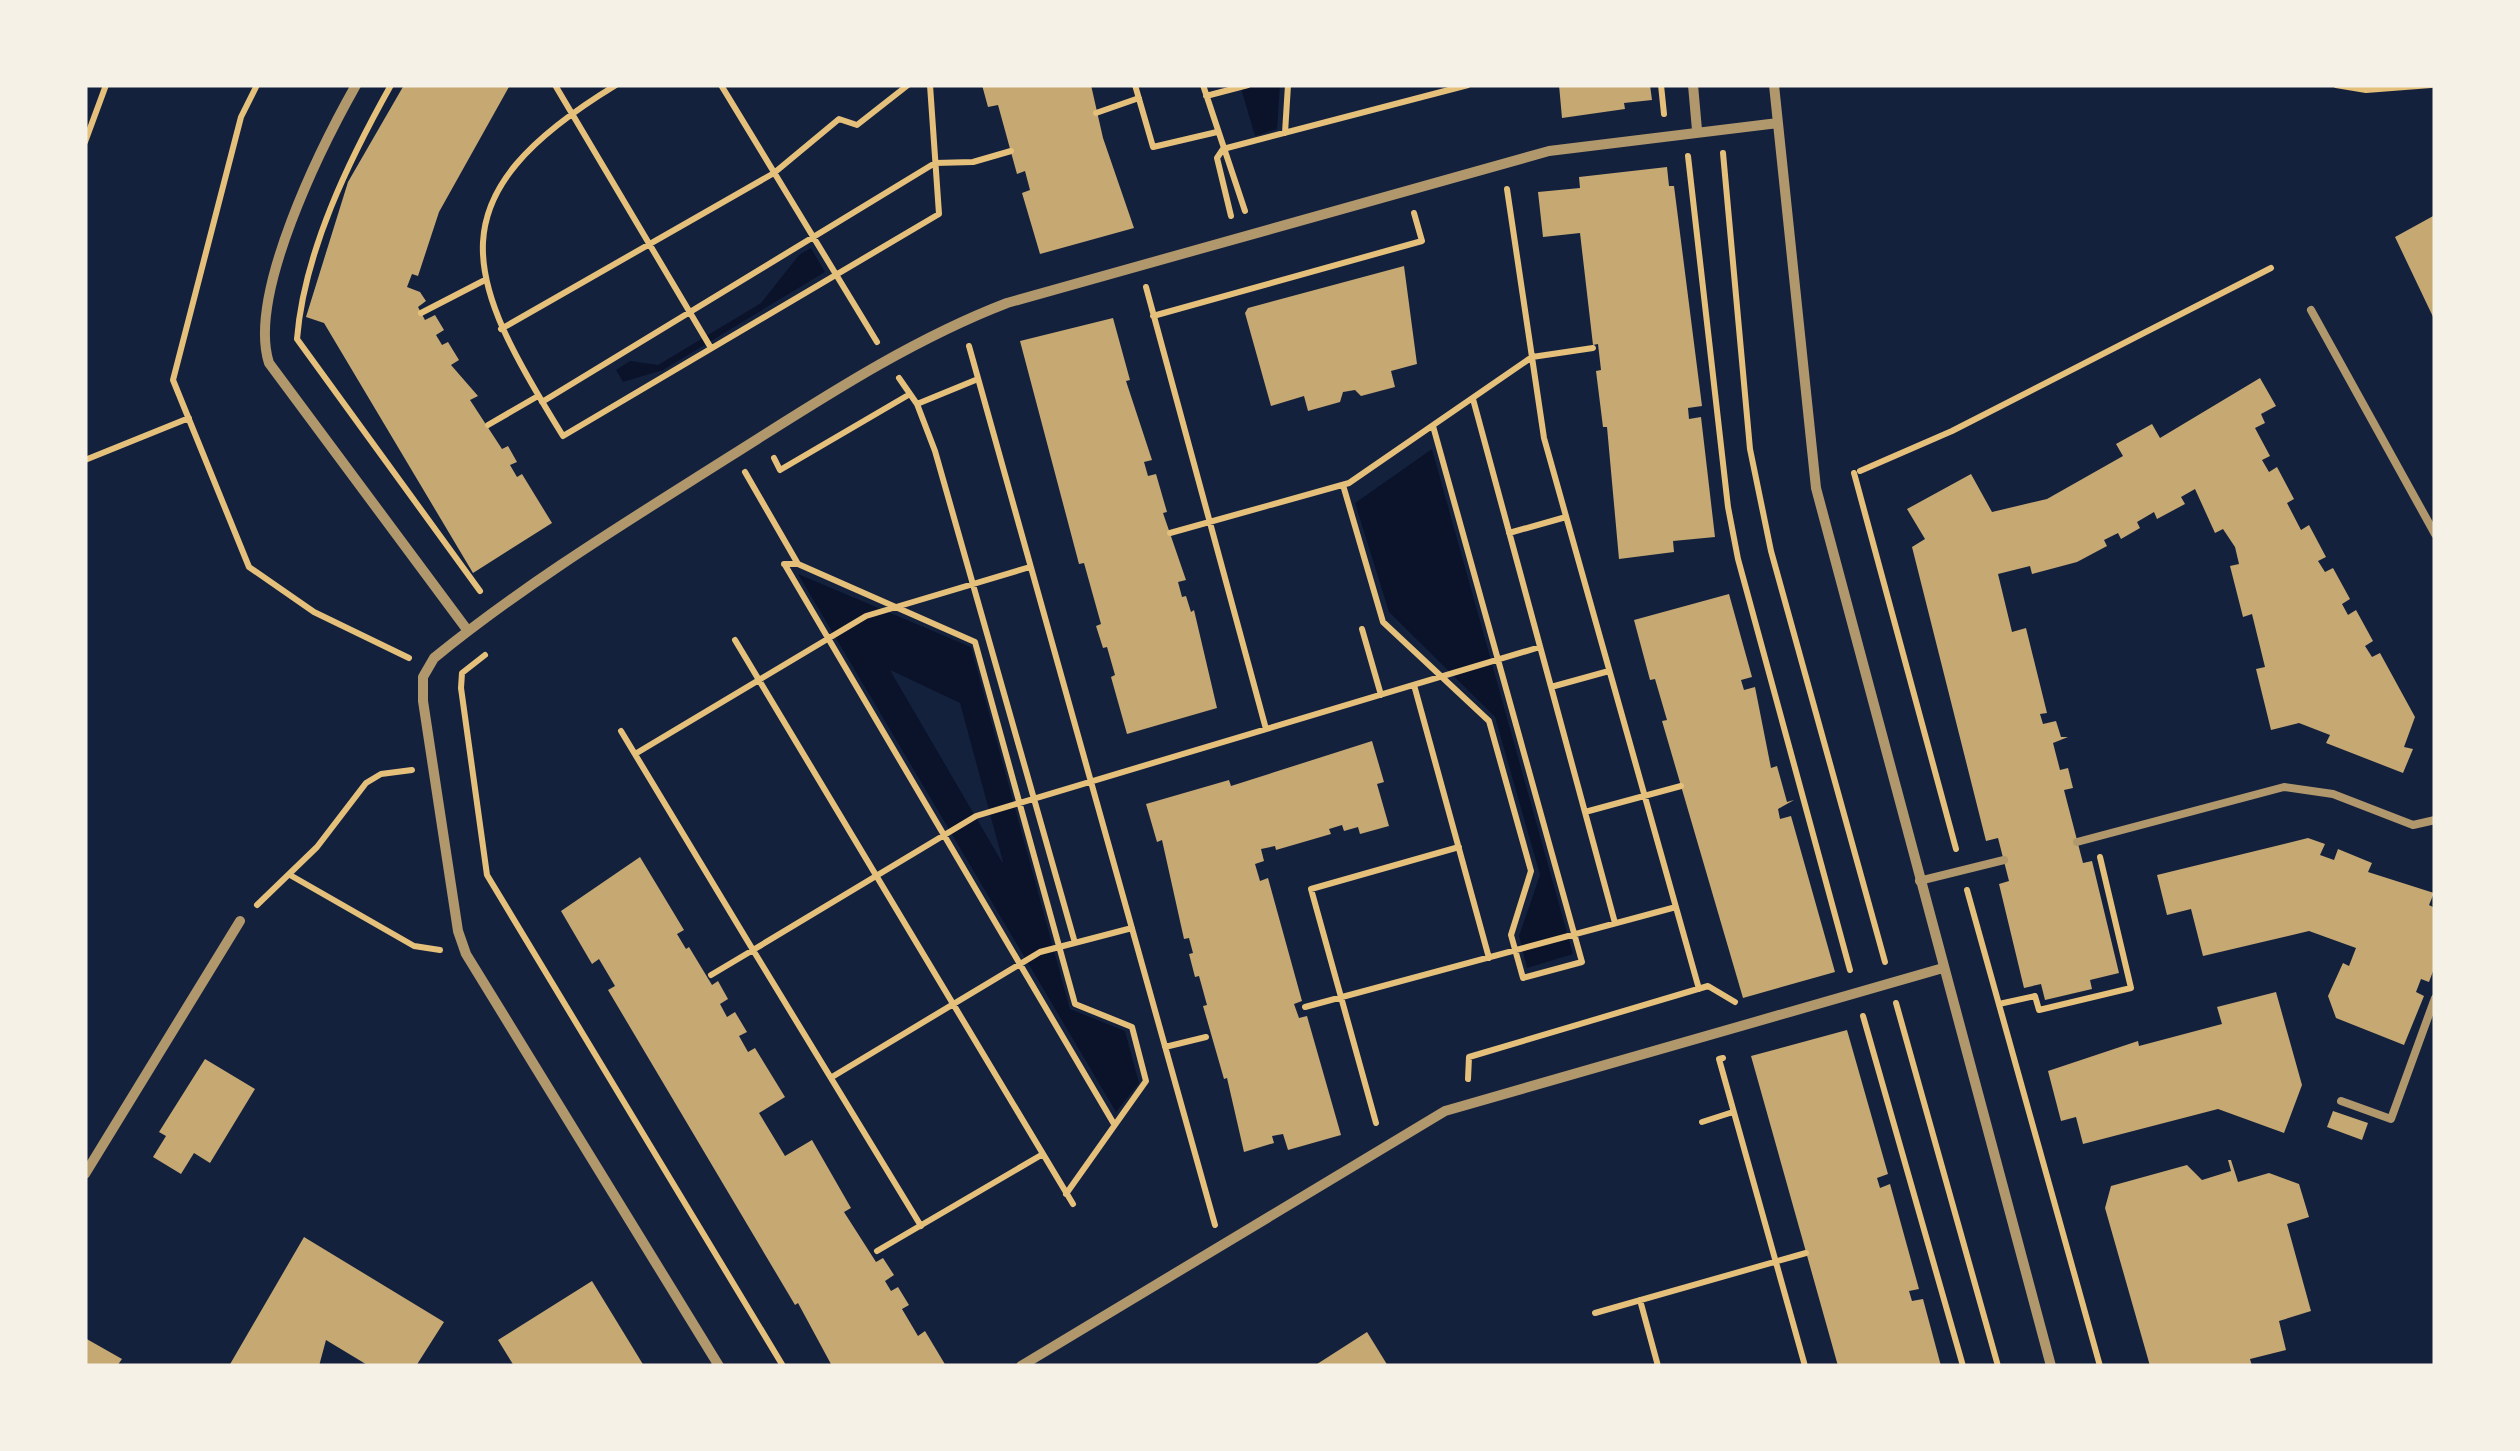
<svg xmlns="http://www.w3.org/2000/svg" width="2520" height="1451" viewBox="0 0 2520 1451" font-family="'Golos Text',sans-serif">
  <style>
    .water { fill: #0b132b; fill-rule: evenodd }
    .building { fill: #c6a872 }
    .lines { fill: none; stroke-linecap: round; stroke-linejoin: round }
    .path { stroke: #e5c07b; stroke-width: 6 }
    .service { stroke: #b1986c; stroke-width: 8 }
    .minor { stroke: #b1986c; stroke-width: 10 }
  </style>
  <rect width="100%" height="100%" fill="#14213d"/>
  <path class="water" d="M1240 85H1280L1277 129 1255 136Z
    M811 248 825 272 663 370 623 382 616 370 630 361 658 365 761 303 799 255Z
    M1432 449 1573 954 1527 968 1519 936 1540 875 1495 717 1389 612 1355 503Z
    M798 574 971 647 1070 1009 1125 1031 1139 1083 1116 1112ZM890 670 960 703 1003 862H1002Z"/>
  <path class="building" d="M404 85H510L439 212 418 276 412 274 407 287 420 292 426 301 418 307 425 320 435 315 444 330 436 335 442 345 448 342 459 360 451 365 478 396 470 400 502 449 508 446 517 462 510 465 517 477 522 474 552 523 473 573 324 323 306 317 348 182Z
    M982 85H1091L1103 138 1134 228 1040 254 1022 193 1030 190 1025 171 1017 174 998 105 988 107Z
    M1559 85H1650L1652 100 1624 103 1625 109 1562 118Z
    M1667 167 1669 186H1674L1702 406 1688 408 1689 419 1701 417 1715 537 1673 541 1674 552 1619 559 1607 427H1603L1596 371 1601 370 1598 344 1593 345 1580 233 1543 237 1538 192 1580 188 1579 177Z
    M2435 215V321L2395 237Z
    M1404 266 1417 364 1391 371 1395 387 1361 396 1355 390 1343 392 1340 402 1308 411 1304 396 1271 406 1245 313 1248 308Z
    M1113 318 1130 380 1126 381 1152 460 1144 462 1148 476 1156 474 1167 512 1163 513 1186 580 1178 582 1182 597 1186 596 1191 612 1194 610 1217 708 1127 734 1111 677 1115 675 1107 647 1103 648 1096 626 1101 624 1084 563 1079 564 1020 341Z
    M2260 378 2276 406 2261 414 2265 423 2255 428 2270 456 2262 460 2269 472 2277 467 2294 499 2287 503 2301 530 2309 525 2326 557 2318 561 2325 572 2333 568 2350 599 2342 604 2348 615 2356 610 2373 641 2365 646 2372 657 2380 653 2415 717 2404 747 2413 749 2403 773 2326 743 2330 735 2299 723 2271 730 2256 669 2265 667 2252 614 2243 617 2230 566 2239 564 2235 547 2223 529 2215 533 2195 489 2181 497 2185 504 2157 519 2154 512 2137 522 2140 528 2121 539 2118 533 2104 540 2107 546 2077 562 2032 574 2030 566 1998 574 2012 632 2026 628 2047 713 2040 714 2043 724 2056 721 2061 737H2068L2053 743 2060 770 2068 768 2073 788 2064 790 2083 863 2092 861 2119 973 2090 980 2092 989 2045 1000 2041 984 2024 988 1999 884 2009 881 1998 838 1986 841 1912 547 1925 539 1907 509 1971 474 1992 512 2047 499 2123 456 2116 444 2152 424 2160 438Z
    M1729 594 1752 677 1741 680 1744 690 1755 687 1771 768 1777 766 1787 802 1794 800 1778 809 1780 819 1791 816 1835 972 1743 998 1662 721 1667 720 1655 679 1650 680 1634 620Z
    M1372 741 1384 782 1377 784 1389 826 1360 834 1358 827 1344 831 1342 825 1329 829 1331 834 1276 850 1275 846 1261 849 1264 861 1255 864 1260 881 1268 878 1302 1001 1294 1004 1299 1018 1307 1016 1341 1135 1288 1150 1283 1134 1272 1136 1274 1143 1244 1152 1227 1078 1224 1079 1203 1006 1207 1005 1199 976 1195 977 1189 954 1193 953 1189 938 1184 939 1162 840 1157 842 1146 804 1229 780 1231 786Z
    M2308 838 2325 844 2320 855 2334 860 2338 849 2372 863 2368 872 2434 893 2429 905 2435 908V966L2429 982 2421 979 2416 992 2424 996 2404 1045 2336 1018 2328 996 2343 963 2349 966 2356 948 2309 931 2203 956 2191 909 2167 915 2157 875Z
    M640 857 684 930 677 934 686 949 689 947 712 985 718 981 728 999 720 1004 727 1017 735 1012 747 1032 739 1036 748 1052 755 1048 785 1097 759 1113 785 1156 812 1140 851 1208 844 1212 876 1262 883 1258 894 1275 885 1281 891 1291 898 1287 909 1305 902 1309 918 1336 925 1331 946 1366H832L798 1303 795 1305 608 990 615 986 599 959 592 964 561 911Z
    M2276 992 2302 1085 2284 1133 2218 1109 2083 1144 2076 1117 2061 1121 2048 1071 2138 1041 2139 1046 2222 1024 2217 1007Z
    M1847 1030 1888 1174 1877 1178 1880 1188 1890 1184 1919 1289 1909 1291 1912 1301 1923 1299 1941 1366H1838L1751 1056Z
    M205 1059 255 1089 210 1163 194 1153 181 1174 153 1157 166 1136 159 1132Z
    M2333 1111 2368 1123 2362 1140 2327 1127Z
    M2228 1160H2231L2238 1182 2269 1173 2299 1184 2309 1217 2287 1224 2311 1311 2279 1321 2286 1350 2250 1359 2252 1366H2150L2105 1208 2111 1186 2187 1165 2202 1180 2231 1171Z
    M304 1237 444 1322 416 1366H369L326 1340 319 1366H229Z
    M592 1281 644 1366H514L498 1340Z
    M1367 1332 1388 1366H1314Z
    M85 1338 122 1359 117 1366H85Z"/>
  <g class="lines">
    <path class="path" d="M257 85 241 117 173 380 249 567 314 612 409 658
      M391 85C349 160 304 252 297 339L480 591
      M555 85 711 348
      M616 85C432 197 463 275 563 436L939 214 930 85
      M721 85 877 342
      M1135 85 1153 147 1217 132
      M1203 85 1245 211
      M1661 85 1664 114
      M2336 85 2366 90 2431 85
      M1206 96 1248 85
      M1096 113 1139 98
      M1285 133 1288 85
      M85 142 106 85
      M1723 153 1750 449 1771 551 1885 962
      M1688 156 1728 507 1738 559 1850 970
      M1507 189 1544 438 1699 989
      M1231 216 1217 158 1223 149 1468 85
      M1146 287 1266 729
      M421 313 483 281
      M1153 316 1422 241 1414 213
      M501 329 774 173 839 119 857 125 908 85
      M969 346 1215 1225
      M899 378 917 404 935 451 1075 943
      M1473 399 1615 923
      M542 402 935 163 973 162 1011 151
      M917 404 978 379
      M488 425 538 396
      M774 458 780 470 910 394
      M85 460 189 418
      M1860 471 1952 431 2271 268
      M745 472 798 564
      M1854 473 1956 849
      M1343 485 1383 622 1489 721 1531 871 1511 935 1523 978 1582 962 1433 426
      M1170 533 1349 483 1532 357 1593 348
      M1509 533 1566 517
      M784 564H798L975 642 1075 1004 1132 1027 1146 1081 1066 1194
      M785 565 1114 1124
      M1362 629 1381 695
      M735 640 1073 1204
      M485 655 462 673 461 688 487 875 783 1366
      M1414 685 1489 958
      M1551 687 1609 671
      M621 731 753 950 976 816 1540 647
      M635 754 866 616 1030 567
      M1585 812 1681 786
      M290 875 414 946 440 950
      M1967 890 2100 1366
      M257 905 317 847 366 783 381 774 412 770
      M711 975 753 950 921 1226
      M1896 1003 1998 1366
      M1999 1004 2035 996 2039 1010 2131 988 2100 857
      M1305 1007 1676 907
      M1863 1016 1963 1366
      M1165 1047 1206 1037
      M1723 1058 1719 1059 1805 1366
      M832 1077 1040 952 1132 928
      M1468 1079 1469 1057 1708 986 1735 1002
      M1702 1122 1733 1112
      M1376 1123 1311 889 1459 847
      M877 1251 1043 1154
      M1640 1300 1658 1366
      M1595 1313 1806 1253"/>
    <path class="service" d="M2311 310 2435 534
      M2077 842 2284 787 2333 794 2413 825 2435 820
      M1919 881 2004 860
      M2341 1101 2391 1119 2435 998"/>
    <path class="minor" d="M356 85C321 147 247 295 269 363L468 631
      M1693 85 1697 130
      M1774 85 1816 488 2051 1366
      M85 1174 240 921
      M719 1366 466 954 458 931 423 701V677L434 658C526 583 628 521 729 457 818 401 908 341 1007 303L1549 151 1778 123
      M1021 1366 1445 1111 1943 968"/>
  </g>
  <rect width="2520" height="1451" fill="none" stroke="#f6f1e7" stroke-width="175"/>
</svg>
